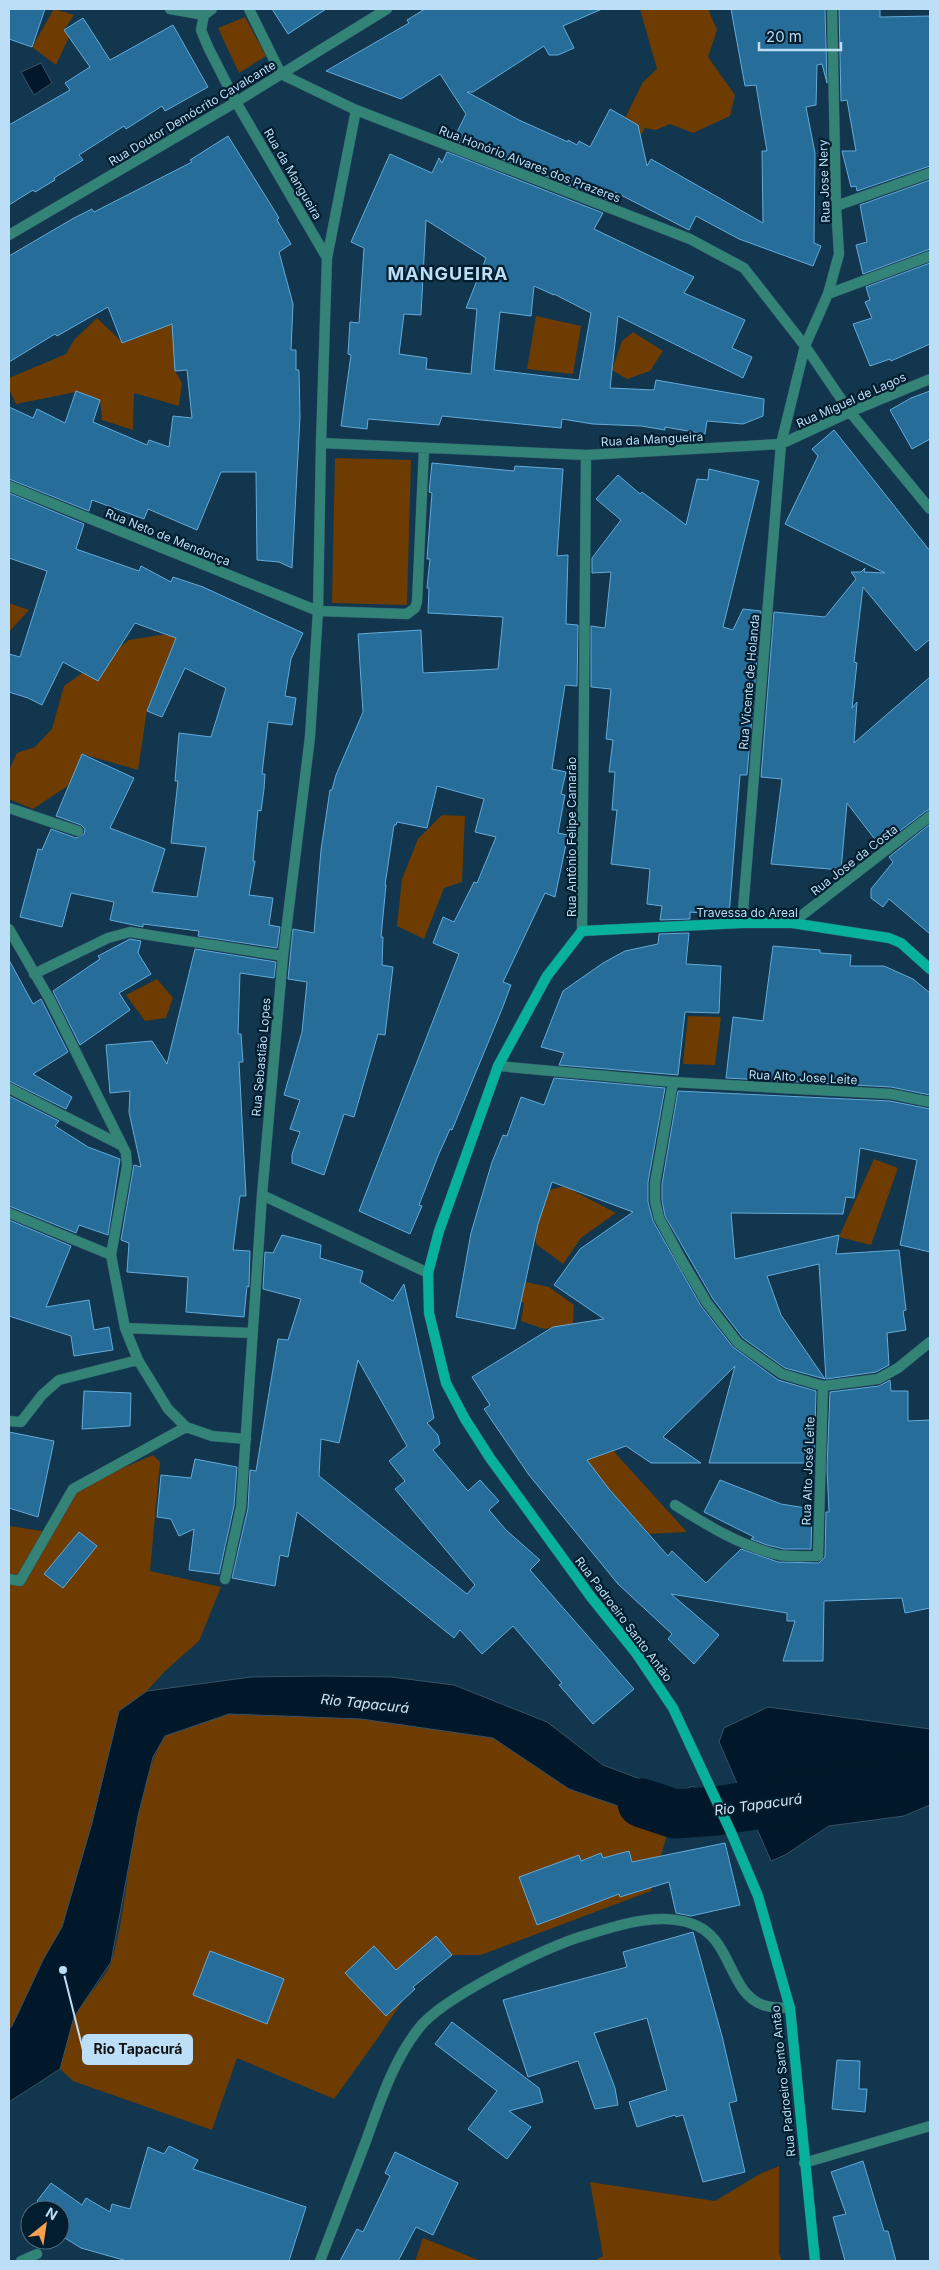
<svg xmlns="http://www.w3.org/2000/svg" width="939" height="2270" viewBox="0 0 939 2270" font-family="Inter,sans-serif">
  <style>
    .green { fill: #6e3b00 }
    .water { fill: #001829; stroke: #385366 }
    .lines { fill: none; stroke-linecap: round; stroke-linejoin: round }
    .river { stroke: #001829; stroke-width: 49 }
    .building { fill: #266d99; stroke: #65aad9; fill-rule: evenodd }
    .minor-casing { stroke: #30546b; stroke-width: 11 }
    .tertiary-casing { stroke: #30546b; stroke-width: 11 }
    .secondary-casing { stroke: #30546b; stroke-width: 11 }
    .minor { stroke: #338476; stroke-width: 10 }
    .tertiary { stroke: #338476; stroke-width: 10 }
    .secondary { stroke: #08b19c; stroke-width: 10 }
    .labels { text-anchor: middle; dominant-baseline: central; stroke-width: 4.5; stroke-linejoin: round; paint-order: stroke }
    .street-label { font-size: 12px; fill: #bcdef6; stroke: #011d2e }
    .water-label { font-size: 14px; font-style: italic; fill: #d0e4f4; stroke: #011d2e }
    .district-label { font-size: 18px; font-weight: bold; letter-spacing: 1px; fill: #bcdef6; stroke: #011d2e }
    .leader { fill: none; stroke: #bcdef6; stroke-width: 2 }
    .callout-dot { fill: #bcdef6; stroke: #011d2e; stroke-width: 2 }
    .callout { fill: #bcdef6; stroke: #bcdef6; stroke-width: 2 }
    .callout-label { font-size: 14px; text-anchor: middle; font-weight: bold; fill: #111 }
  </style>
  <rect width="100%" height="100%" fill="#11364d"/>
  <path class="green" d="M54 9 74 15 64 30 69 37 56 65 32 47Z
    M640 9H708L717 30 708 57 735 95 730 116 693 133 670 124 656 130 645 128 633 151 616 136 643 82 657 69Z
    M245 17 266 56 239 73 218 28Z
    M162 316 201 344 174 354 175 371 182 383 179 406 134 393 133 430 102 420 100 400 76 392 16 404 9 389V378L66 354 74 340 97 318 123 343 158 329Z
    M536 316 581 326 573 374 527 369Z
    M633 332 663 351 650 371 627 379 612 370 622 341Z
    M335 458 411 460 407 605 332 603Z
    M9 603 29 610 9 632Z
    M166 634 177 637 147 710 138 770 82 754 69 785 33 809 9 799V770L17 753 35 747 52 729 64 686 129 640Z
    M442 815 465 816 462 882 444 888 424 939 397 926 402 879 418 839Z
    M157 979 173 998 166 1018 145 1021 126 995Z
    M688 1016 721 1017 715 1065 683 1064Z
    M874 1159 898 1168 871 1245 839 1237Z
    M564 1186 616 1213 581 1238 563 1264 536 1244V1226L550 1190Z
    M502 1277 549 1287 574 1305 573 1324 544 1329 521 1321 524 1303 496 1297Z
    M554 1366 617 1455 687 1532 649 1534 603 1483 573 1442Z
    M153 1455 160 1462 150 1571 221 1587 199 1641 164 1672 147 1691 119 1711 92 1823 62 1927 12 2026 9 2029V1526L49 1532 73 1489Z
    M229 1714 361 1719 493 1738 569 1789 670 1824 651 1891 481 1955H452L420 1975 375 2042 334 2099 237 2058 212 2130 73 2081 60 2069C64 2052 67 2032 74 2017 83 1998 106 1980 112 1960 133 1889 127 1801 165 1736Z
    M779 2166V2253L782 2261H594L603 2256 590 2182 715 2201 760 2174Z
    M423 2238 481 2261H415Z"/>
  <path class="water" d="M41 63 52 83 34 95 21 72Z
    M326 1676 391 1677 454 1685 547 1722 603 1765 675 1792 694 1786 712 1825 670 1824 569 1789 493 1738 361 1719 229 1714 165 1736 153 1757 138 1816 111 1962 74 2017 60 2069 9 2102V2029L12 2026 44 1958 62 1927 92 1823 119 1711 147 1691 251 1677Z
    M768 1707 930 1729V1805L904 1816 829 1826 785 1855 771 1861 719 1742 724 1728Z"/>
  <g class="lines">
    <path class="river" d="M642 1803 675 1814 716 1811 930 1778"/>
  </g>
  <path class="building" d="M9 9H45L32 47 9 39Z
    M272 9H326L288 34Z
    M425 9H602L563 26 574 48 558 55H549L544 46 473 92H467L519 120 568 142V140L577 145 579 141 590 147 610 109 638 125 647 166 651 159 763 223 762 151H767L756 85 745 86 731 9H825L827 83 822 64 817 65 816 105 806 107 815 153 814 243 821 246 813 266 739 239 696 216 689 230 615 192 610 201 453 140 466 114 440 74 401 99 326 71 409 23 407 20Z
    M839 9H880V17L930 16V166L857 191 856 186 851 187 842 151H856L847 100 841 101Z
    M83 18 110 60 173 25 208 87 165 111 162 106 126 129 124 126 79 155 83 160 54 178 55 180 35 192 33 190 9 205V125L70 90 65 83 90 67 64 30Z
    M228 136 279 218 277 220 291 244 279 252 293 304 291 350H296V370H299L300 417 292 568 279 562 257 560 256 472H221L197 530 148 509 144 519 92 500 89 511 9 479V407L33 418 37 409 65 423 76 391 100 400 93 422 147 445 149 440 169 447 173 416 192 418 187 370 175 371 172 324 122 343 108 307 57 336 55 334 9 362V256L74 218 92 209 94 212 192 162 190 160Z
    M447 152 603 213 594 229 694 277 684 293 745 320 732 348 752 357 743 378 618 316 610 388 654 390 656 380 764 399 763 416 743 424 707 421 705 434 665 427V430L641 426 593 424 562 419 561 428 442 416 439 425 368 419 367 429 341 426 351 355 348 354 350 322 359 323 364 248 351 242 390 154 432 173 439 158 442 163ZM426 220 486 258 466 308 477 309 471 374 426 369 427 358 399 354 404 314 421 315ZM534 286 554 295V294L591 313 579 380 494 370 500 312 531 316Z
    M930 180V249L863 274 856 245 867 242 860 205Z
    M930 263V344L891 361 890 359 870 366 853 324 872 318 865 302 870 300 866 287Z
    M930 391V439L912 449 890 410 911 398Z
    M834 430 930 551V639L916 651 863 587 854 662 857 663 852 708 857 702 854 743 930 677V809L926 811 880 846 847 803 841 870 771 864 782 779 761 777 774 612 825 617 856 579 851 572H861L865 568 864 572 885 573 785 524 818 456 812 449Z
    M432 463 514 471 515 466 563 469 557 556 568 555 566 624 578 625 577 686 565 685 552 769 566 772 561 794 565 795 558 833 568 835 555 897 545 893 503 982 511 985 502 1009 452 1130 450 1129 438 1156 419 1205 422 1206 410 1234 359 1211 459 954 433 943 443 917 454 922 474 882 477 883 496 837 475 832 484 799 437 786 427 828 397 822 396 825H394L385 885H386L381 937H383L382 965 393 967 385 1035 378 1034 354 1117 344 1114 324 1175 292 1163V1154L300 1132 290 1129 300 1100 284 1095 302 1032 307 982 288 979 293 929 314 933 321 850 330 790H332L336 775 363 712 358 634 421 630 423 673 498 669 503 617 428 613 429 588H427L430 559H427L432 493 429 492Z
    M709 469 759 481 723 627 733 630 743 609 761 611 747 775H740L729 916 690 912V919L660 920 662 906 647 904 650 869 611 864 617 810H612L615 772H609L613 740 606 739 611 689 591 687V626L605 628 611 572 592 573V558L621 520 596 499 618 475 640 494 642 492 686 525 697 479 708 480Z
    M9 493 84 524 76 549 139 571 141 566 171 582 173 577 203 587 303 633 291 659 285 696 296 698 292 725 268 722 262 774H265L264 789 261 811 258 810 253 861H255L249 895 273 898 269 925 280 927 277 948 198 936 199 931 143 924V927L110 920 114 902 71 893 62 927 20 917 38 849 42 850 51 829 76 838 84 834 85 829 81 825 56 816 82 754 134 778 110 828 165 849 152 892 197 897 206 847 171 843 178 781H175L179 733 211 737 226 688 185 668 162 717 147 711 176 638 135 623 98 681 63 662 42 705 28 698 9 692V654L20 657 47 571 9 558Z
    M930 824V934L889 899 883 907 871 898V889L893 862 889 857Z
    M689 933 686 964 721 966 719 1013 685 1012 678 1075 559 1065 564 1053 541 1047 563 991 603 963 625 951 658 944 659 934Z
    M130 939 141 941 138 953 151 974 119 993 130 1010 80 1045 53 991 100 959 98 956Z
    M773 946 820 950V953L851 955 850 966H884L913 979 930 993V1095L891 1087 726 1078 733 1017 763 1021Z
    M195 949 276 962 274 978 240 973 238 1034H241L243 1062H239L246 1196H240L233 1250 250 1251 249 1287 247 1286 244 1317 186 1312 188 1277 127 1272 129 1243 121 1240 134 1165 141 1167 129 1112 130 1091 110 1093 106 1045 152 1041 167 1064Z
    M9 960 33 1004 41 999 68 1052 33 1074 72 1097 66 1109 9 1081Z
    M554 1078 665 1088 648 1182V1202L653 1221 701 1306 733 1347 778 1380 816 1391 814 1463H709L735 1366 663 1437 701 1463H651L626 1446 587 1460 609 1489 668 1556 672 1551 706 1583 741 1549 778 1562 819 1563 825 1557 826 1512H829L827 1468 830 1392 879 1386 890 1380 891 1391H908V1421L930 1420V1608L905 1613 902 1598 824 1601 823 1661H783L795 1621H787V1613L671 1594 719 1635 694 1664 668 1639 672 1634 618 1584 529 1475 484 1409 490 1405 472 1377 553 1327 604 1319 554 1285 580 1249 633 1212 552 1182 538 1224 515 1329 456 1317 471 1233 492 1162 503 1135 507 1136 521 1097 544 1105Z
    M678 1091 890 1101 930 1109V1252L900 1245 917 1160 860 1148 854 1198 846 1197 843 1214 731 1213 735 1259 839 1235 836 1254 899 1250 906 1310 903 1311 906 1330 887 1333 889 1365 876 1372 826 1379 819 1264 767 1276 781 1315 825 1379 785 1368 743 1338 713 1299 665 1216 662 1200V1184Z
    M9 1096 59 1121 55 1126 88 1147 120 1159 108 1235 79 1225 76 1233 9 1206Z
    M9 1220 71 1246 46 1307 89 1300 94 1330 109 1327 113 1350 74 1356 71 1336 9 1316Z
    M282 1235 321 1245 320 1258 363 1271 360 1282 393 1301 404 1284 434 1418 427 1423 438 1435 440 1444 433 1450 468 1491 480 1480 499 1501 489 1510 506 1530 540 1560 530 1570 634 1689 593 1724 559 1685 562 1683 513 1626 482 1654 460 1630 454 1638 297 1512 288 1557 280 1555 275 1586 232 1578 248 1508 250 1470 256 1471 278 1339 288 1340 301 1299 263 1289 265 1252 273 1253ZM358 1360 407 1446 389 1461 405 1481 395 1489 475 1585 467 1594 319 1476 321 1439 339 1443Z
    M84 1391 131 1393 130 1426 82 1429Z
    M9 1432 54 1441 38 1517 9 1508Z
    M195 1459 237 1467 234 1506 219 1574 189 1570 194 1529 179 1536 171 1519 157 1517 161 1475 191 1478Z
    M720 1480 781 1504 812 1509 811 1549H784L767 1545 751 1539 754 1537 704 1512Z
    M79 1532 97 1546 63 1588 44 1574Z
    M725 1843 740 1905 691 1916 676 1913 669 1882 620 1897 619 1894 537 1925 519 1877 579 1855 581 1861 601 1853 603 1858 629 1851 632 1862Z
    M693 1932 722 2036 737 2101 729 2103 745 2172 703 2182 683 2115 676 2117 675 2115 637 2127 629 2102 667 2090 647 2018 594 2033 615 2088 618 2105 595 2109 578 2061 528 2077 503 2000 627 1967 623 1952Z
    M436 1936 452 1955 413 1987 415 1989 386 2016 345 1973 374 1946 396 1970Z
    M210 1951 284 1979 267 2024 193 1995Z
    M452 2022 539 2088 543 2102 509 2111 531 2127 507 2159 468 2129 497 2091 435 2044Z
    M837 2060 860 2061 859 2089H867L865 2112 832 2109Z
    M169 2146 198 2160 193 2169 306 2207 289 2261H127L81 2248 60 2235V2210H49L37 2201 51 2183 82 2205 86 2198 110 2212 112 2204 130 2209 148 2147 164 2154Z
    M395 2152 458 2183 433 2235 416 2227 398 2261H340L357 2229 363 2232 390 2176 385 2173Z
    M863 2161 884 2231H888L896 2261H845L833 2217 846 2214 831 2172Z"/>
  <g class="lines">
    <defs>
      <path id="minor" d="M356 110 690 239 744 268 805 346 850 412 930 509
        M836 206 930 173
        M828 294 930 256
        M321 443 586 455 781 444 805 346 828 294 839 254 836 206 832 9
        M9 486 318 611 407 614 415 608 417 602 424 449
        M9 808 78 831
        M742 923 781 444 850 412 930 379
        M792 923 930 816
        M9 929 50 1000 126 1153 127 1166 111 1255 125 1328 138 1360 168 1409 186 1427 212 1436 246 1439
        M582 931 586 455
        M34 974 108 938 130 932 283 956
        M498 1066 673 1082 891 1094 930 1102
        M673 1082 655 1183V1201L659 1218 681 1259 707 1303 738 1343 782 1374 823 1386 878 1379 898 1368 930 1342
        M9 1088 121 1145
        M9 1213 111 1255
        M125 1328 252 1333
        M9 1421 21 1422 42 1395 59 1380 138 1360
        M675 1505C708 1526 741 1546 779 1555 791 1557 805 1556 818 1556L823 1386
        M9 1579 20 1581 73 1489 186 1427
        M225 1579 241 1507 262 1195
        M804 2163 930 2126
        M21 2261 37 2254"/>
      <path id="tertiary" d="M170 9 204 15
        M212 9 204 15 201 30 208 47 236 102 327 258 321 443 318 611 310 737 283 956 262 1195 428 1273
        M249 9 281 74 356 110 327 258
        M9 235 236 102 387 9
        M320 2261C335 2221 351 2181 366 2141 380 2102 393 2061 419 2028 442 1998 545 1947 583 1936 616 1926 655 1912 690 1923 733 1936 727 1992 763 2005 772 2008 781 2008 790 2008"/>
      <path id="secondary" d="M815 2261 790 2008 758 1896 730 1830 673 1708 636 1653 591 1597 490 1458 465 1419 446 1383 429 1313 428 1273 439 1231 498 1066 547 976 582 931 742 923H792L889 938 901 943 930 969"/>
    </defs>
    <use href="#minor" class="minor-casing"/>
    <use href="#tertiary" class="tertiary-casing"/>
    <use href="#secondary" class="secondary-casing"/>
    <use href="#minor" class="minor"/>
    <use href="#tertiary" class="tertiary"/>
    <use href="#secondary" class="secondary"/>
  </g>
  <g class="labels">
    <g class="street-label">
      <text transform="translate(192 113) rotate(-31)">Rua Doutor Demócrito Cavalcante</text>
      <text transform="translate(530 164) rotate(21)">Rua Honório Alvares dos Prazeres</text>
      <text transform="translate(293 174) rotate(60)">Rua da Mangueira</text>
      <text transform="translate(824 181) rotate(-92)">Rua Jose Nery</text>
      <text transform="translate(851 400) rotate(-24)">Rua Miguel de Lagos</text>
      <text transform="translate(652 439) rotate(-3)">Rua da Mangueira</text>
      <text transform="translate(168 537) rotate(22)">Rua Neto de Mendonça</text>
      <text transform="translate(749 682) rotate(-85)">Rua Vicente de Holanda</text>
      <text transform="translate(571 837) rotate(-90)">Rua Antônio Felipe Camarão</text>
      <text transform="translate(854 860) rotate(-38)">Rua Jose da Costa</text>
      <text x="747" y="912">Travessa do Areal</text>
      <text transform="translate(261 1057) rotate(-85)">Rua Sebastião Lopes</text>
      <text transform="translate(803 1077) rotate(3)">Rua Alto Jose Leite</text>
      <text transform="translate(808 1471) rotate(-88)">Rua Alto José Leite</text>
      <text transform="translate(624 1619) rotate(53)">Rua Padroeiro Santo Antão</text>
      <text transform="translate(783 2081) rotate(-96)">Rua Padroeiro Santo Antão</text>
    </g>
    <g class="water-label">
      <text transform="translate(365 1703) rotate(6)">Rio Tapacurá</text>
      <text transform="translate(758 1804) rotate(-8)">Rio Tapacurá</text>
    </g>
    <g class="district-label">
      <text x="448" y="273">MANGUEIRA</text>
    </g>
  </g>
  <path class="leader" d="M63 1970L83 2050"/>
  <circle class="callout-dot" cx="63" cy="1970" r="5"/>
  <rect class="callout" x="83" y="2035" width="109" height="29" rx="5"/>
  <g class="callout-label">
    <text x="138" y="2054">Rio Tapacurá</text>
  </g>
  <rect width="939" height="2270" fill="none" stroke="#bcdef6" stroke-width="20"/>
  <g transform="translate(45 2225) rotate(30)"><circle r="24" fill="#011d2e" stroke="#4c6a7e"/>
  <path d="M0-4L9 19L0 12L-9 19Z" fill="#fa9f4e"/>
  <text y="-8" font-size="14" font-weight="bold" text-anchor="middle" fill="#bcdef6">N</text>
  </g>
  <path d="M759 42v8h82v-8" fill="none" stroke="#bcdef6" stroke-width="2.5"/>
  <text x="766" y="42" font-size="15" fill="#bcdef6" stroke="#011d2e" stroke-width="4" paint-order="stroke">20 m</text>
</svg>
